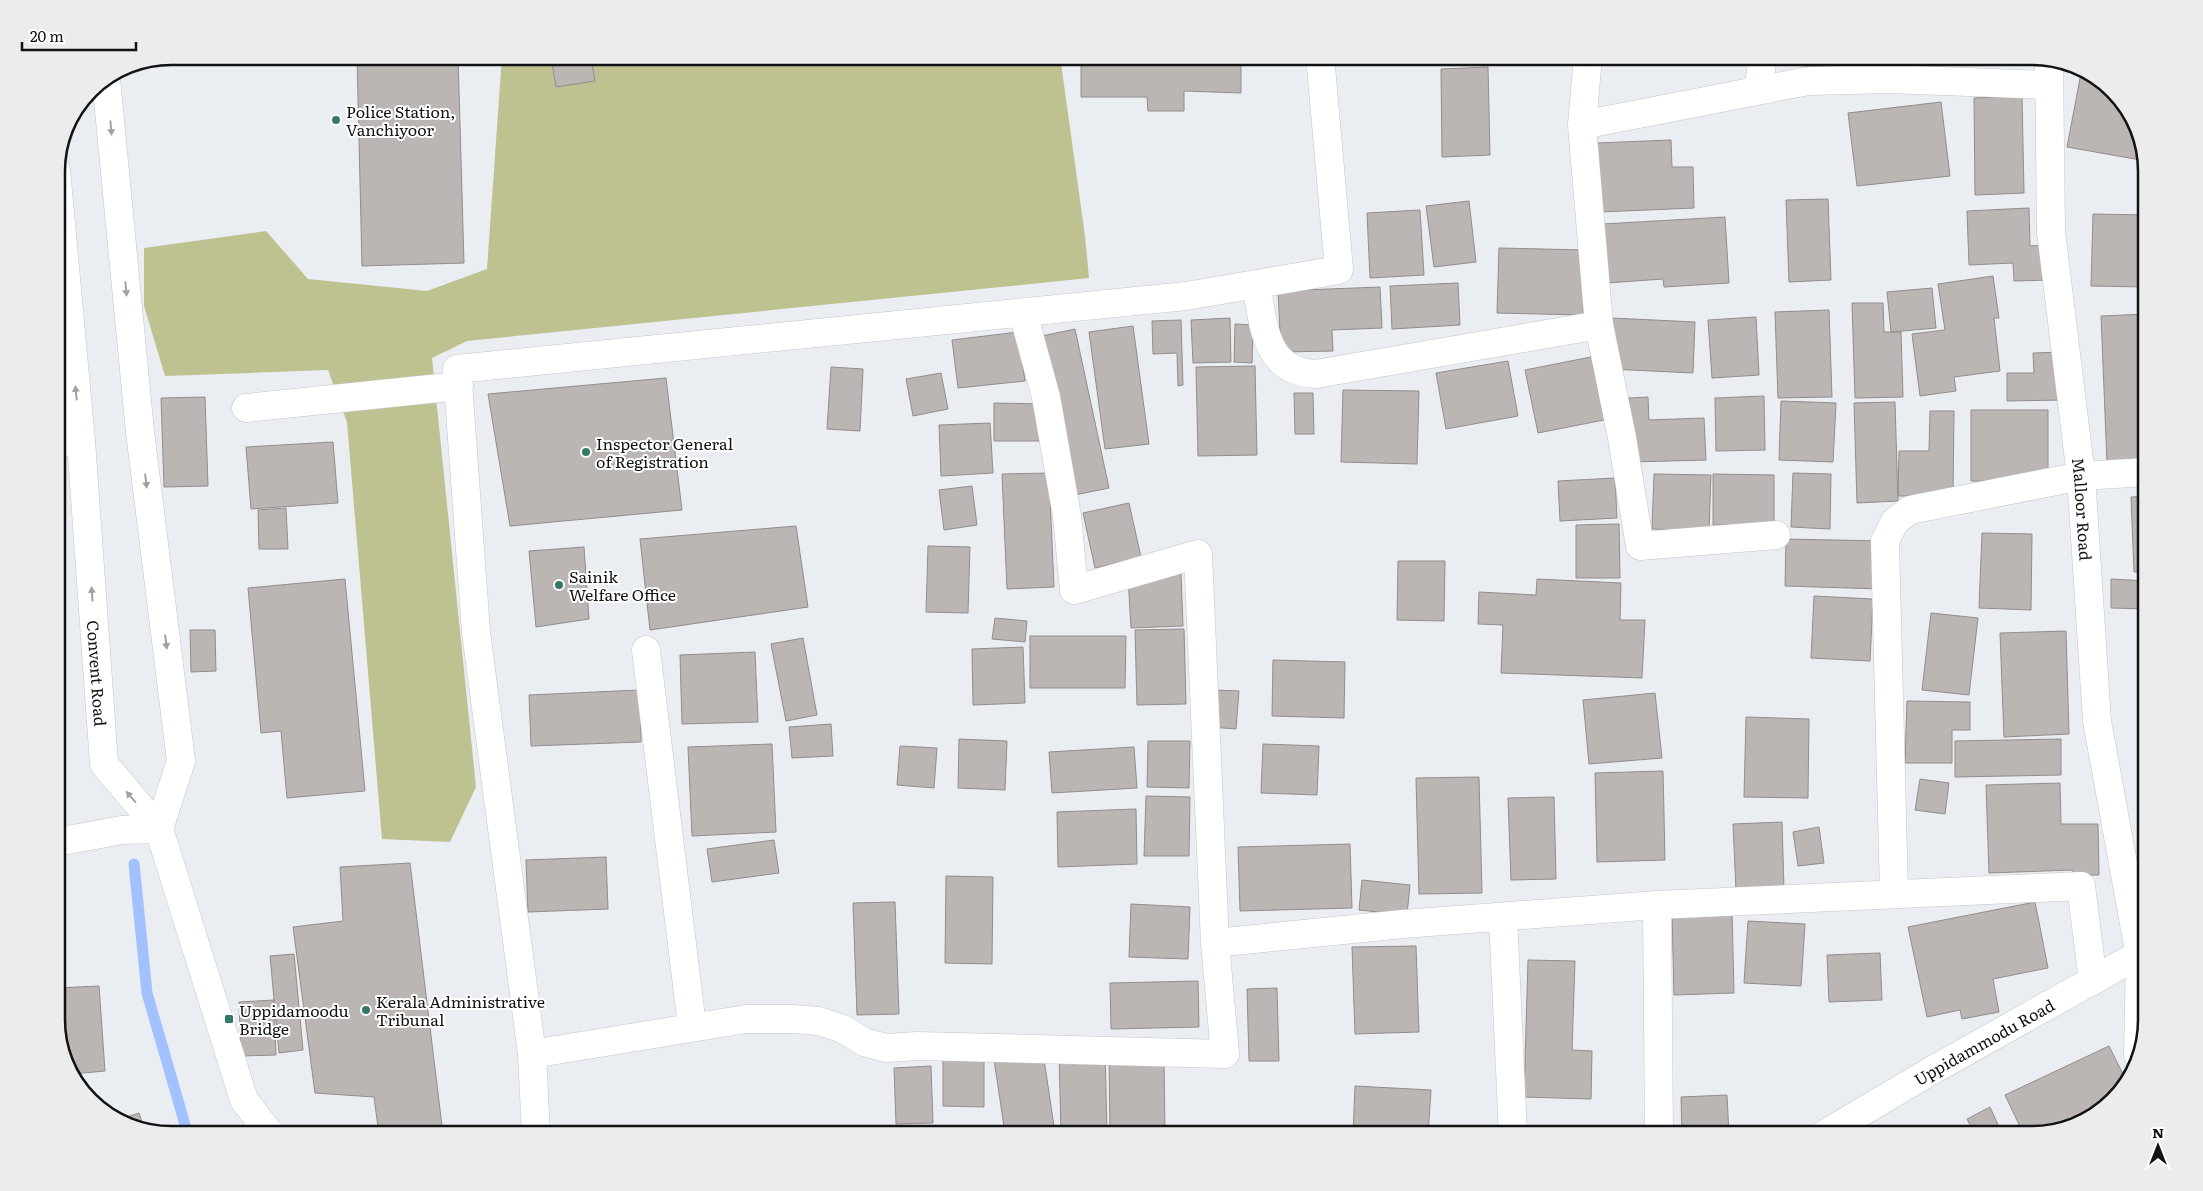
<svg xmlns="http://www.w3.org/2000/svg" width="2203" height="1191" viewBox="0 0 2203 1191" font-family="Literata,serif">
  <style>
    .green { fill: #bec290 }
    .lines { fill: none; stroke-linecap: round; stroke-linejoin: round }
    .stream { stroke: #a1c1ff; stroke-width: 11 }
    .building { fill: #bbb6b4; stroke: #928d8b }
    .street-casing { stroke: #c3c6ca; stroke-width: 29 }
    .secondary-casing { stroke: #c3c6ca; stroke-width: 29 }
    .street { stroke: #fff; stroke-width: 28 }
    .secondary { stroke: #fff; stroke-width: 28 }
    .oneway { fill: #a0a0a1 }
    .poi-dot { fill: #367868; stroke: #fff; stroke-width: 2 }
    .labels { text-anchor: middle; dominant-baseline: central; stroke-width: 4; stroke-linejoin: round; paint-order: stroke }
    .poi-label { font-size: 16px; fill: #111213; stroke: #fff; text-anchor: start }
    .street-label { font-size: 16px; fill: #111213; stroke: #fff }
    .rim { fill: none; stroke: #111213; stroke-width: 2.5 }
  </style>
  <rect width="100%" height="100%" fill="#eaedf1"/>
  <path class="green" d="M502 56H1060L1085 236 1089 278 467 341 432 358 476 787 450 842 382 839 347 422 328 370 165 376 144 306V248L266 231 308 279 427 291 487 269Z"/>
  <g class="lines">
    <path class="stream" d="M134 864 147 993 188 1135"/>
  </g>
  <path class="building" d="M357 56H458L464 263 362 266Z
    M551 56H591L595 81 556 87Z
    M1081 56H1241V93L1184 91V111H1148L1147 97H1081Z
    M1349 56H1399V60L1349 64Z
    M1804 56H1845V67L1804 66Z
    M1865 56H1999V64L1865 59Z
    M1488 67 1490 155 1442 157 1441 69Z
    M2082 68 2128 108 2146 161 2067 147Z
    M2022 96 2024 193 1975 195 1974 98Z
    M1941 102 1950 176 1857 186 1848 113Z
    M1671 140 1672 167H1693L1694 208 1600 212 1597 143Z
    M1828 199 1831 280 1789 282 1786 200Z
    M1469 201 1476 262 1434 267 1426 206Z
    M2029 208 2030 246 2049 245 2051 280 2014 281 2013 263 1969 265 1967 211Z
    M1420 210 1424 275 1370 278 1367 213Z
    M2093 214 2147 215V287L2091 286Z
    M1725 217 1729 283 1664 287 1663 279 1607 283 1603 224Z
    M1499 248 1585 250 1583 315 1497 313Z
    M1993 276 1999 318H1994L2000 371 1954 377 1956 391 1920 396 1912 334 1945 330 1938 284Z
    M1458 283 1460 325 1392 329 1390 286Z
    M1380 287 1382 328 1332 330 1333 351 1281 352 1278 291Z
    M1932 288 1936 328 1891 332 1887 292Z
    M1852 303H1883L1884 332H1901L1903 397 1855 398Z
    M1829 310 1832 397 1778 398 1775 312Z
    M2147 314V461L2107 462 2101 316Z
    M1756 317 1759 375 1712 378 1708 320Z
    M1230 318 1231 362 1193 363 1191 320Z
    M1612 318 1695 322 1693 373 1610 369Z
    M1181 320 1183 385 1178 386 1177 353 1153 354 1152 321Z
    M1235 324 1253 325 1252 363 1234 362Z
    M1133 326 1149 444 1105 449 1089 332Z
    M1075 329 1109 488 1070 496 1037 337Z
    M1018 332 1025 381 958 388 952 340Z
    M2062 352V400L2007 401V373H2034L2033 353Z
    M1591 357 1604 420 1538 433 1525 370Z
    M1508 361 1518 416 1446 429 1436 373Z
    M1255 366 1257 455 1198 456 1196 367Z
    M831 367 863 369 860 431 827 429Z
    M941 373 948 409 913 416 906 379Z
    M666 378 682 510 510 526 488 394Z
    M1343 390 1419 391 1417 464 1341 462Z
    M1294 393H1313L1314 434H1295Z
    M1764 396 1765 450 1716 451 1715 398Z
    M205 397 208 486 164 487 161 398Z
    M1648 397 1649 420 1704 418 1706 460 1632 462 1629 398Z
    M1781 401 1836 403 1833 462 1779 460Z
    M1895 402 1898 501 1857 503 1854 403Z
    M994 403 1045 404V441H994Z
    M1971 410H2048V482L1971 481Z
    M1930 411H1954L1953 496H1898L1899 451H1929Z
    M990 423 993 473 941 476 939 425Z
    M333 442 338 503 251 509 246 447Z
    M1049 473 1054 587 1007 589 1002 474Z
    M1793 473 1831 474 1830 529 1791 527Z
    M1654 474 1711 475 1709 531 1652 529Z
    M1713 474 1774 475V525H1713Z
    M1615 478 1617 518 1560 521 1558 481Z
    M972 486 977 525 944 530 939 490Z
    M2147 496V571L2134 572 2131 497Z
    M1129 503 1141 557 1095 568 1083 513Z
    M286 508 288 549H259L258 510Z
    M1619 524 1620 578H1576V525Z
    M796 526 808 607 650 630 640 539Z
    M1982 533 2032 534 2031 610 1979 608Z
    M1786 539 1882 541 1881 589 1785 586Z
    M928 546 970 547 968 613 926 612Z
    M584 547 589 619 536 627 529 551Z
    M1398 561H1445L1444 621 1397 620Z
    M1181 574 1183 626 1131 628 1128 576Z
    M345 579 365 791 287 798 281 731 261 733 248 588Z
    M1537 579 1621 583 1620 620H1645L1642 678 1501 673 1503 625 1478 624 1479 592 1536 595Z
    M2111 579 2147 581V609L2111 608Z
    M1814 596 1873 599 1870 661 1811 658Z
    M1931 613 1978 618 1969 695 1922 690Z
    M995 618 1027 621 1025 642 992 639Z
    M1184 629 1186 704 1137 705 1135 630Z
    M190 630H215L216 671 191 672Z
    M2066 631 2069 734 2004 737 2000 633Z
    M1030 636H1126L1125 688H1030Z
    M803 638 817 715 786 721 771 644Z
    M1023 647 1025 703 973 705 972 649Z
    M755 652 758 722 682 724 680 655Z
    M1273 660 1345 662 1344 718 1272 716Z
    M640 690 641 742 531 746 529 695Z
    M1214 690 1239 691 1236 729 1211 727Z
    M1655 693 1662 758 1589 764 1583 700Z
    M1907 701 1970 702V730H1952V763H1905Z
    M1746 717 1809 719 1808 798 1744 797Z
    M831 724 833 756 792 758 789 727Z
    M959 739 1007 741 1005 790 958 788Z
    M2061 739V775L1955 777V741Z
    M1148 741H1190L1189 788 1147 787Z
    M772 744 776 832 692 836 688 747Z
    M1263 744 1319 746 1317 795 1261 793Z
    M900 746 937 748 934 788 897 785Z
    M1134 747 1137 788 1052 793 1049 752Z
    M1663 771 1665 860 1597 862 1595 773Z
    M1479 777 1482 893 1419 894 1416 778Z
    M1920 779 1949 783 1945 814 1915 810Z
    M2060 783 2061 824H2098L2099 875H2073V870L1989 873 1986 785Z
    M1146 796 1190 797 1189 856H1144Z
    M1554 797 1556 879 1511 880 1508 798Z
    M1136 809 1137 864 1058 867 1057 812Z
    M1782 822 1784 889 1736 891 1733 824Z
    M1819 827 1824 863 1798 866 1793 832Z
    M774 840 779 873 712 882 707 849Z
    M1350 844 1352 908 1240 911 1238 847Z
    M606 857 608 909 528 912 526 860Z
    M410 863 443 1134 379 1135 374 1097 315 1093 293 927 343 921 340 867Z
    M946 876 993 877 992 964 945 963Z
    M1362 880 1410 885 1407 915 1359 910Z
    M895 902 899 1014 857 1015 853 903Z
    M2035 902 2048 968 1993 979 1999 1012 1962 1019 1960 1010 1927 1017 1908 927Z
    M1131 904 1190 907 1188 959 1129 957Z
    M1732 911 1734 993 1674 995 1672 913Z
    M1748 921 1805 924 1801 986 1744 983Z
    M1416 946 1419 1032 1355 1034 1352 947Z
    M1880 953 1882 1000 1829 1002 1827 955Z
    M294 954 303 1050 279 1053 270 956Z
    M1528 960 1575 961 1572 1050 1592 1051 1591 1099 1524 1097Z
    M1198 981 1199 1027 1111 1029 1110 983Z
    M99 986 105 1071 72 1074 57 1028V988Z
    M1277 988 1279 1061H1249L1247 989Z
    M274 1000 276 1055 241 1056 239 1002Z
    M1042 1046 1054 1126 1005 1133 993 1053Z
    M2109 1046 2126 1080 2095 1116 2032 1135H2024L2005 1095Z
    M1105 1049 1107 1135H1061L1059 1050Z
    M1109 1049 1164 1061 1165 1135H1110Z
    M943 1060 984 1061V1107L943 1106Z
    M931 1066 933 1123 896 1124 894 1068Z
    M1355 1086 1431 1090 1428 1135H1353Z
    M1727 1095 1729 1135H1682L1681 1097Z
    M1990 1107 2000 1129 1988 1135H1975L1967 1119Z
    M139 1113 144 1128 120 1123 117 1120Z"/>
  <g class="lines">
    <defs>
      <path id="street" d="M1588 56 1582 125 1599 325 1622 438 1640 546 1776 535
        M1758 91 1763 56
        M1582 125 1808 81 1889 79 2049 85
        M1256 284C1264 325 1264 372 1316 374L1599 325
        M246 408 459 386
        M56 443 81 441
        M646 650 692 1026
        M1894 894 1885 541 1895 521 1910 510 2081 476 2147 472
        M1657 905 1659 1135
        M1503 917 1513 1135
        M1215 943 1403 924 1657 905 2081 886 2093 981
        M532 1054 746 1019H794L819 1021 843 1029 864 1042 886 1048 918 1046 1225 1054 1215 943 1198 554 1074 590 1067 516 1046 397 1023 313
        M2138 1055 2140 956
        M536 1135 532 1054 476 632 457 369 1186 296 1339 270 1320 56"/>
      <g id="secondary">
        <path id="s1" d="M2049 60 2051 232 2081 476 2097 721 2140 956"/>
        <path d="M106 79 140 432 181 761 159 829"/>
        <path id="s2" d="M56 170 81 441 104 764 159 829 244 1100 271 1135"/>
        <path d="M57 842 122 830 159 829"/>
        <path id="s3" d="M1823 1135 1931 1071 2147 950"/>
      </g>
    </defs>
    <use href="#street" class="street-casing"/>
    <use href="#secondary" class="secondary-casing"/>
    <use href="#street" class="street"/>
    <use href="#secondary" class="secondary"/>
  </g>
  <defs><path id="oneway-solid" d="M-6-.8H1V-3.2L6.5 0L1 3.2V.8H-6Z" transform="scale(1.25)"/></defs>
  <g class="oneway">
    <use href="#oneway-solid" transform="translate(111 128) rotate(85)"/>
    <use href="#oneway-solid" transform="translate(126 289) rotate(85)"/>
    <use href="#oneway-solid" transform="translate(76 393) rotate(-96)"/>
    <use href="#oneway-solid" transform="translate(146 481) rotate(83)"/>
    <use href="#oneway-solid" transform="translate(92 594) rotate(-94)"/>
    <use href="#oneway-solid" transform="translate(166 642) rotate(83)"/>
    <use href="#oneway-solid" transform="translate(131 797) rotate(-131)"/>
  </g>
  <g class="poi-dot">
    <circle cx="336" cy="120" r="5"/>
    <circle cx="586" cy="452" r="5"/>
    <circle cx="559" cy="585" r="5"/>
    <circle cx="366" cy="1010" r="5"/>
    <rect x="224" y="1014" width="10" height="10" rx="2.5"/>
  </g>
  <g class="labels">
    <g class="poi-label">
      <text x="346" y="111">Police Station,<tspan x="346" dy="18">Vanchiyoor</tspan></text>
      <text x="596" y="443">Inspector General<tspan x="596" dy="18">of Registration</tspan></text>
      <text x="569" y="576">Sainik<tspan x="569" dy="18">Welfare Office</tspan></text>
      <text x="376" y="1001">Kerala Administrative<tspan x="376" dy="18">Tribunal</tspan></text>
      <text x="239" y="1010">Uppidamoodu<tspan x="239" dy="18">Bridge</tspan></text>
    </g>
    <g class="street-label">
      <text stroke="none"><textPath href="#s1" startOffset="451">Malloor Road</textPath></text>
      <text stroke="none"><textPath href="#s2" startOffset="505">Convent Road</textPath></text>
      <text stroke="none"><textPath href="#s3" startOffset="186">Uppidammodu Road</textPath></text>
    </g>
  </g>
  <path d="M0 0H2203V1191H0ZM171 65H2032A106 106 0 0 1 2138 171V1020A106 106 0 0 1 2032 1126H171A106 106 0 0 1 65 1020V171A106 106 0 0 1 171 65Z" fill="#ececec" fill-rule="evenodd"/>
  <path class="rim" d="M171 65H2032A106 106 0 0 1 2138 171V1020A106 106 0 0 1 2032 1126H171A106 106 0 0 1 65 1020V171A106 106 0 0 1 171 65Z"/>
  <g transform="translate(2158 1146)" stroke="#ffffff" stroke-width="4" paint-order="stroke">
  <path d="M0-4L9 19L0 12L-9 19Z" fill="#111213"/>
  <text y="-8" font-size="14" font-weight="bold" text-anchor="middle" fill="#111213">N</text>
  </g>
  <path d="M22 42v8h114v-8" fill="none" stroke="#111213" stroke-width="2.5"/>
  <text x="30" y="42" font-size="15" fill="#111213" stroke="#ffffff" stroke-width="4" paint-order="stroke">20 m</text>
</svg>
